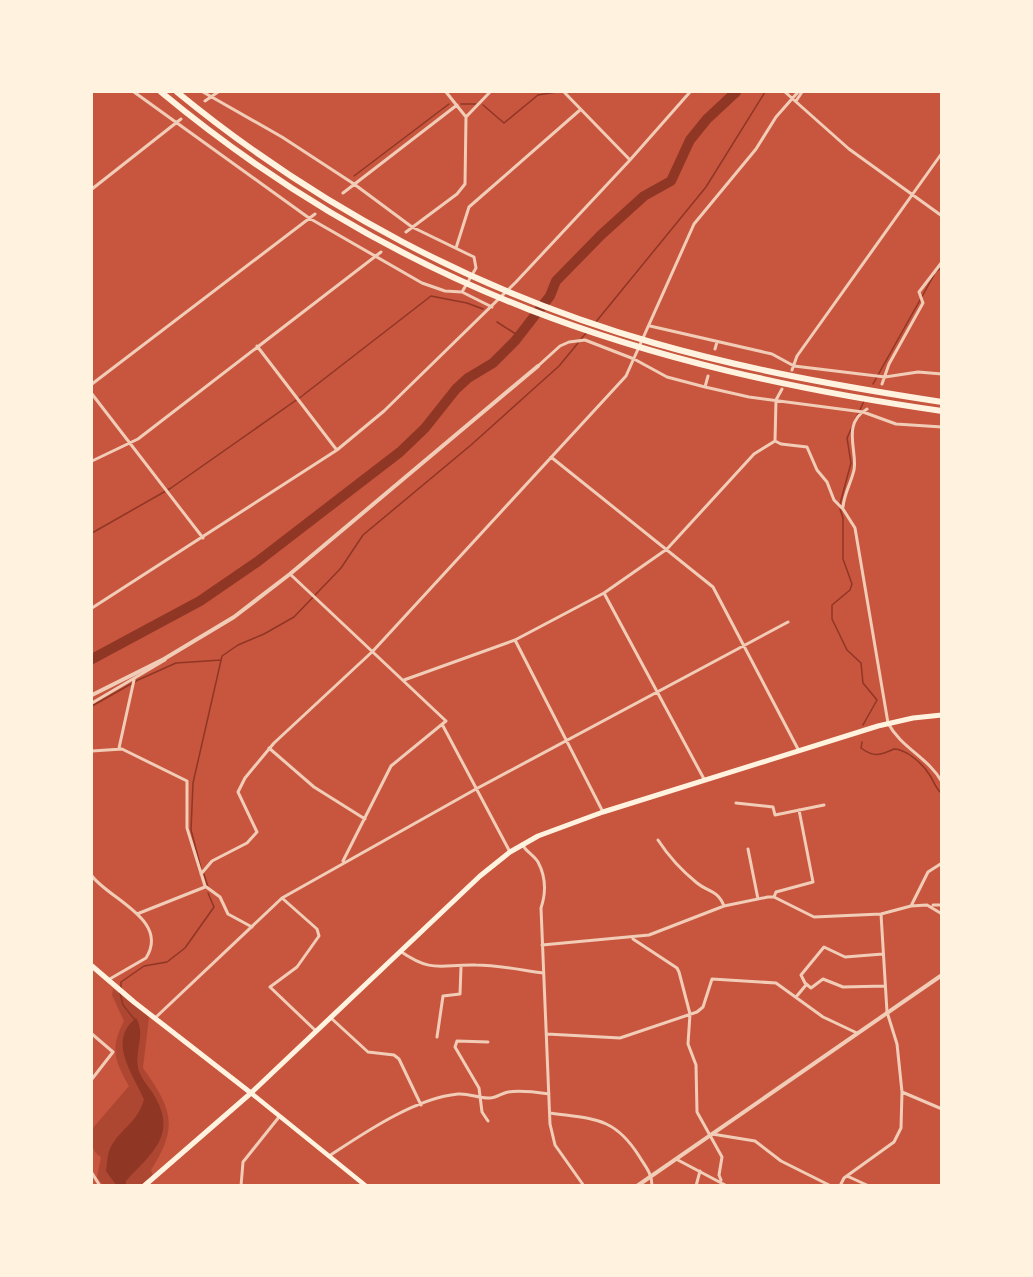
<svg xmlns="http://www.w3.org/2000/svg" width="1033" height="1277" viewBox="0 0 1033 1277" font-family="Manrope,sans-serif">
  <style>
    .green { fill: #ae4732 }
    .water { fill: #8f3625 }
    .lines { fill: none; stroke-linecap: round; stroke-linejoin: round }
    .stream { stroke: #8f3625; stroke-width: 1.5 }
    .river { stroke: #8f3625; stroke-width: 10 }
    .minor { stroke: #f1ccb7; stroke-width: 3 }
    .tertiary { stroke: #f1ccb7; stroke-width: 4 }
    .secondary { stroke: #fff3e0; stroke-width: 4.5 }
    .primary { stroke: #fff3e0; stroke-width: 5 }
    .trunk { stroke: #fff3e0; stroke-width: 5 }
    .motorway { stroke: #fff3e0; stroke-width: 6 }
  </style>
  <rect width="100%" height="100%" fill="#c8553d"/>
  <path class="green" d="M113 989 149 1017 143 1068C172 1109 179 1126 151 1170L153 1176 141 1186 103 1185 97 1177 101 1157C90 1151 92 1140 92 1129L129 1086C114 1060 110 1048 124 1021L112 995Z"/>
  <path class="water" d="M136 1018C146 1034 135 1049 138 1067 139 1076 149 1087 154 1095 178 1135 152 1153 126 1181V1185H116L106 1171C107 1165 107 1157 109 1151 118 1129 137 1125 144 1099 133 1074 107 1041 136 1018Z"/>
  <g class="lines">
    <path class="stream" d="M461 104H476
      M483 105 504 123 538 95 557 92
      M354 176 449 104
      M937 271 942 267
      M497 322 519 336
      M595 323 706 187 765 92
      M581 339 588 331
      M873 384 934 275
      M840 504 851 463 847 438 864 401
      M840 509 843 518V559L852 584 850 590 832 605V619L847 650 861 663 863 683 877 700 863 725
      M92 533 171 488 302 396 431 296 467 303 483 309
      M92 706 138 680 176 663 221 660
      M862 742 861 748C874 758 881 755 894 749 906 749 923 764 929 774 934 781 935 788 942 794
      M201 868 191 830 193 783 222 656 238 645 264 634 294 617 341 568 363 535 471 445 559 366 578 343
      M204 874 208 887
      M121 988V982L144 966 167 962 185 948 214 907 208 893
      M120 993 123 1005 135 1020"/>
    <path class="river" d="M92 659 200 601 257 562 400 452 425 428 456 389 468 378 493 363 515 341 550 296 556 281 601 235 644 196 671 181 690 140 707 119 736 92"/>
    <path class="minor" d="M134 92 309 218 422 283 445 291 462 292 492 307
      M203 92 282 137 354 184 412 227 474 257 476 268 462 292
      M564 92 630 160
      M785 92 849 149 942 216
      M205 101 218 92
      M796 101 802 92
      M466 117 490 92
      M92 189 181 119
      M343 193 457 105
      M406 232 457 194 465 184 466 117 446 92
      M456 248 469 207 580 110
      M650 326 772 354 794 366 885 377 918 372 942 374
      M257 346 336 449
      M715 349 717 342
      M538 366 560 346 569 342 585 340 634 359 667 377 705 387 749 397 863 412 896 424 942 427
      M792 370 797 356 942 153
      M92 384 315 214
      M882 384 889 364 923 303 919 292 942 262
      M705 387 708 376
      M92 394 203 538
      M775 441 781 444 807 447 817 470 827 482 834 500 843 509 855 528 888 723C901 748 928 757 942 782
      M775 441 776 400 782 389
      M551 457 713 587 799 751
      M92 461 138 439 381 252
      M843 507C844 494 851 483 854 470 858 452 841 424 867 409
      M290 574 446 721 391 766 343 861
      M604 593 704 779
      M92 608 337 450 384 411 516 282 630 160 690 92
      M515 640 603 812
      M404 680 515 640 604 593 667 549 754 454 775 441
      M92 703 165 660
      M442 724 510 852
      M119 748 134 680
      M269 748 314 787 365 819
      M92 751 122 749 187 781V828L205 886 220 897 228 914 252 927
      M736 803 773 807 775 815 824 805
      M658 840C669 857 681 870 697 883 708 892 718 890 724 906
      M522 844C526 852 534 855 538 862 546 877 546 893 541 908L550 1124 555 1145 584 1186
      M748 849 758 899
      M201 874 212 861 247 843 257 832 238 792 245 778 274 743 373 651 626 376 694 224 756 149 776 117 798 92
      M92 876C109 899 170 920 146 958L108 980
      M774 897 776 892 813 882 799 810
      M282 898 317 929 319 936 297 967 270 987 316 1031
      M933 905H942
      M911 906 928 872 942 863
      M137 914 205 887
      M633 939 677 968 679 972 690 1014 688 1044 696 1065 697 1112 722 1157 719 1175 721 1180
      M542 945 649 935 724 906 768 897H774L814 917 881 914 911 906 927 905 942 914
      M400 951C433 974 441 964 476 965 498 965 521 970 543 973
      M883 954 845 957 824 947 801 975 805 983 811 988 823 979 843 987 885 986
      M796 997 806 985
      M155 1018 282 898 476 789 788 622
      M331 1018 368 1052 394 1055 399 1059 421 1105
      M92 1034 113 1052 92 1079
      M547 1034 620 1038 697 1012 703 1007 712 979 776 983 823 1017 857 1033
      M437 1037 443 996 460 994 461 967
      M902 1092 942 1109
      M550 1113C592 1119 614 1116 639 1156 645 1166 652 1173 652 1186
      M488 1121 482 1112 479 1088 455 1047 457 1041 488 1042
      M712 1134 755 1141 781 1161 831 1186
      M329 1156C364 1133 415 1098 458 1094 469 1093 480 1099 490 1098 496 1098 502 1093 508 1092 522 1090 535 1092 549 1094
      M676 1159 727 1186
      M92 1173 100 1186
      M847 1176 869 1186
      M241 1186 243 1162 279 1117
      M696 1186 700 1171
      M840 1186 844 1178 894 1142 901 1128 902 1092 897 1044 887 1012 881 914"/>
    <path class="tertiary" d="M92 695 164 659 234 617 290 574 538 366
      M637 1186 942 975"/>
    <path class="secondary" d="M251 1093 366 1186"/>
    <path class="primary" d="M251 1093 480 876 510 852 538 836 603 812 878 726 913 718 942 715"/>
    <path class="trunk" d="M92 966 134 1002 251 1093 144 1186"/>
    <path class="motorway" d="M161 92C397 288 642 368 942 411
      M177 92C317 207 479 293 654 343 748 370 844 387 942 402"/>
  </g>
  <rect width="1033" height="1277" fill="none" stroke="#fff3e0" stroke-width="186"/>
</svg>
